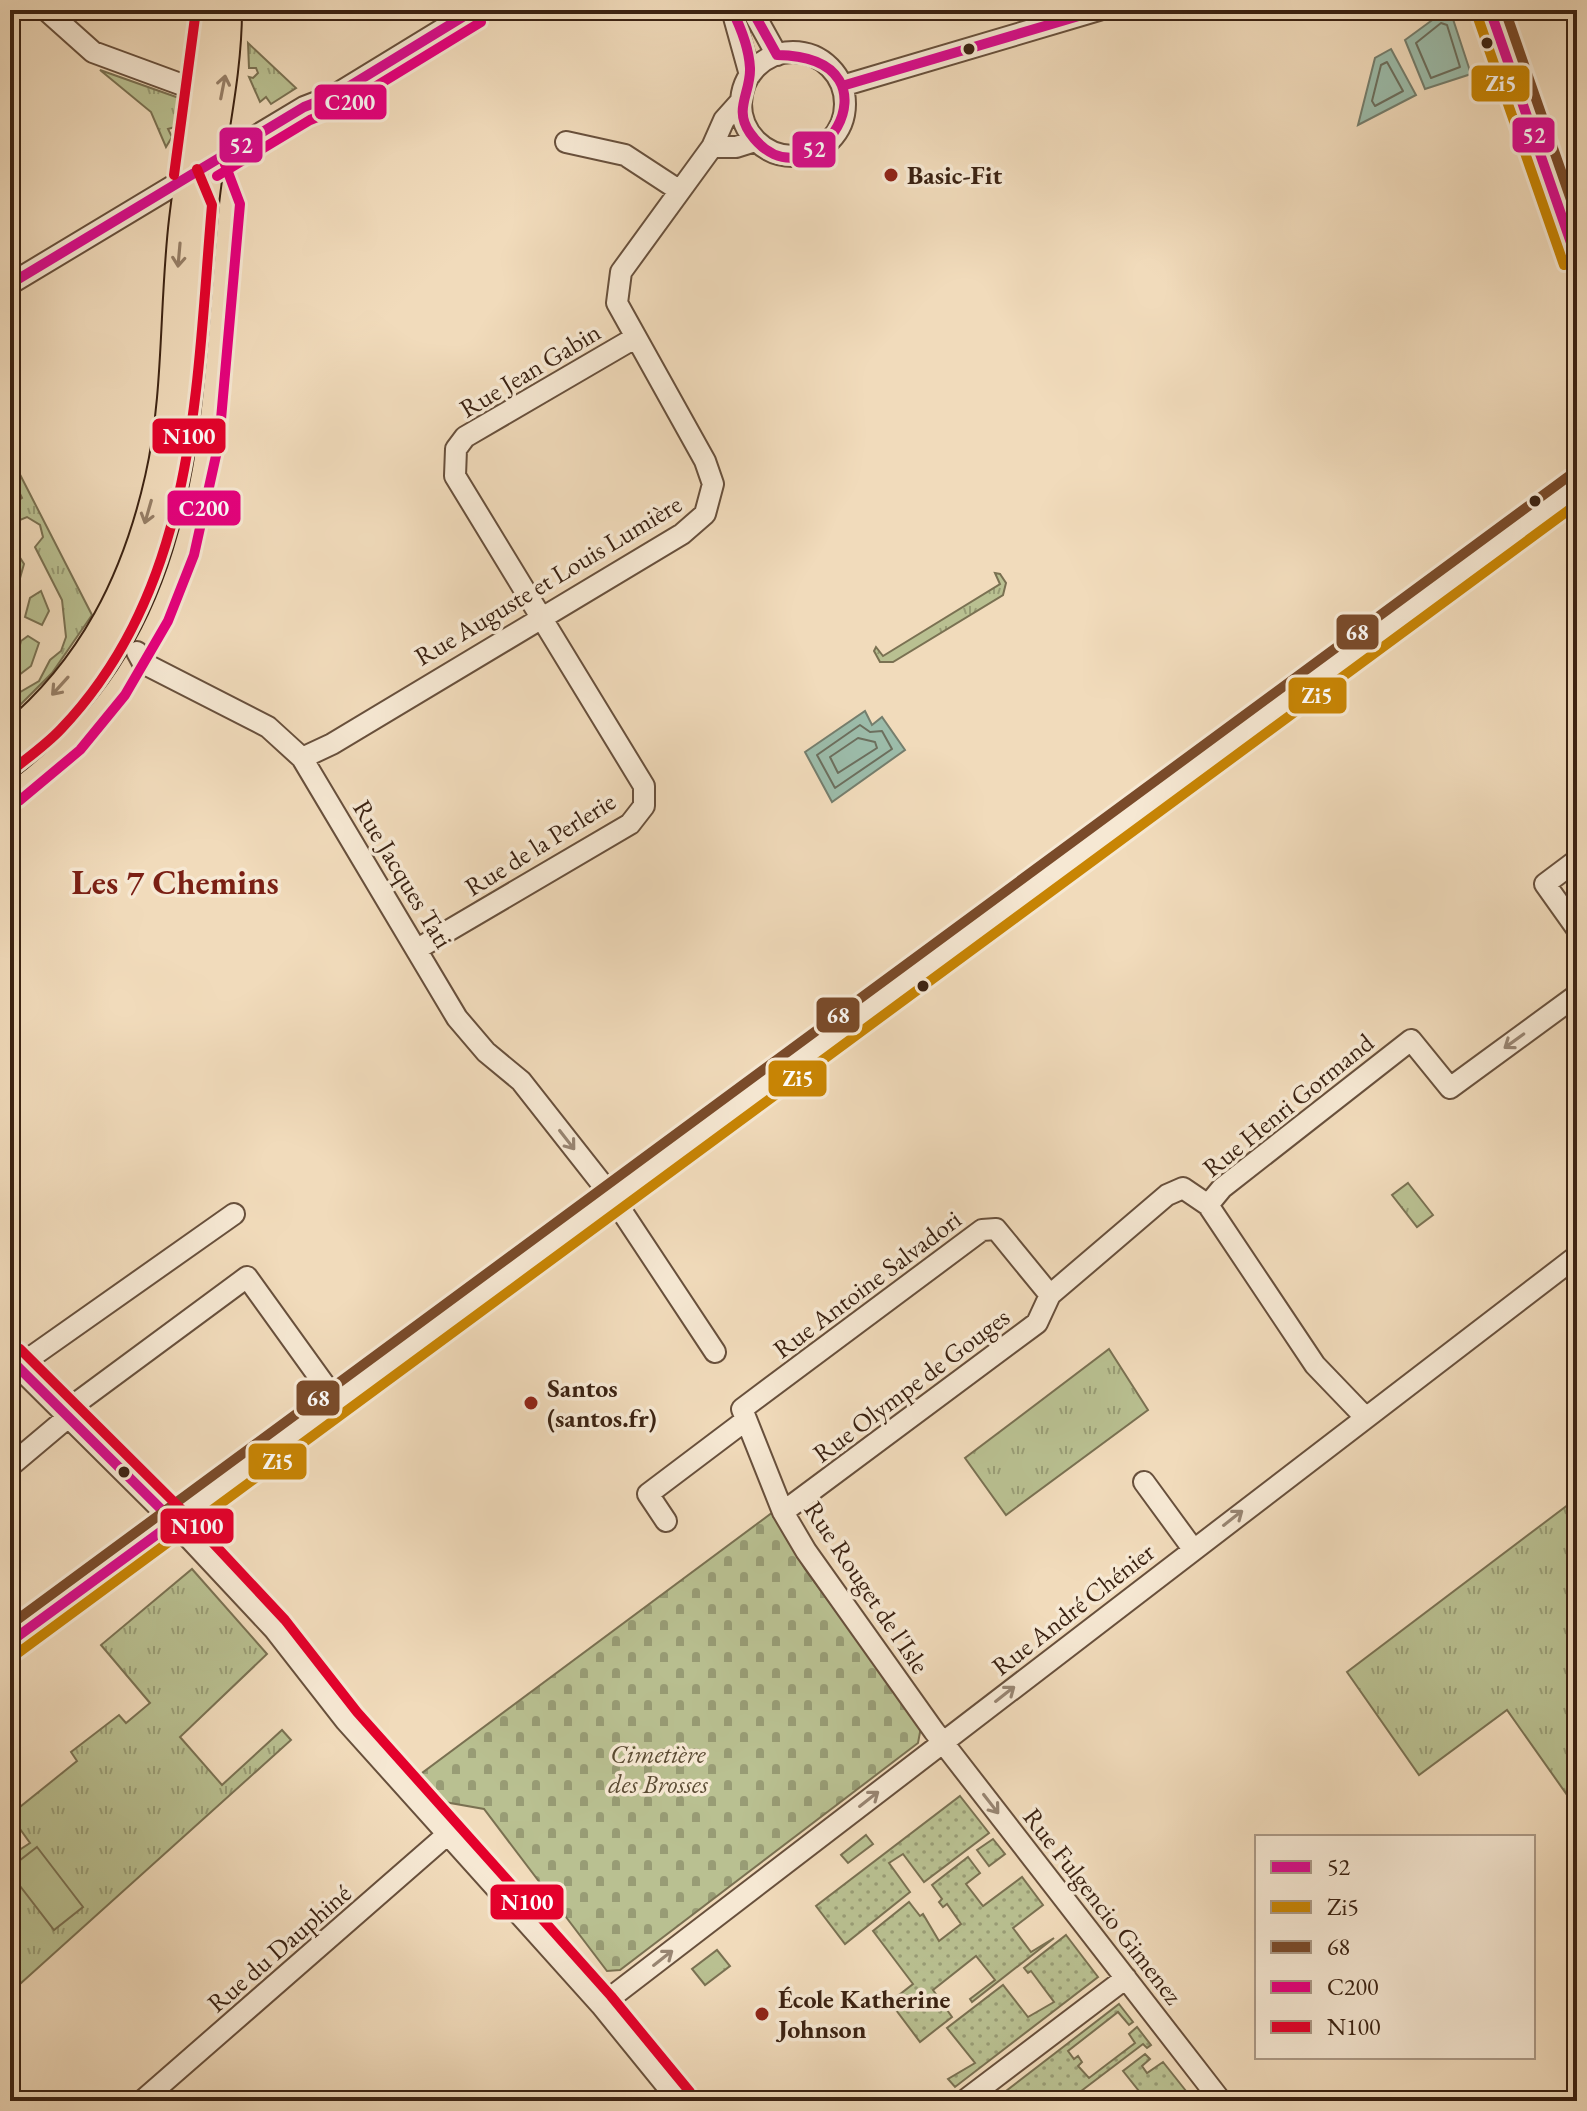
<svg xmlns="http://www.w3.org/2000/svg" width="1587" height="2111" viewBox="0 0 1587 2111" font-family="'EB Garamond',serif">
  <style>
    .grass { fill: url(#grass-tufts); stroke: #7a7152; stroke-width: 2 }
    .cemetery { fill: url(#cemetery-stones); stroke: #7a7152; stroke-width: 2 }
    .garden { fill: url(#garden-dots); stroke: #7a7152; stroke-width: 2 }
    .pitch { fill: #b9c091; stroke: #7a7152; stroke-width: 2 }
    .water { fill: #9cbcaa; stroke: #757e6d; stroke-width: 2 }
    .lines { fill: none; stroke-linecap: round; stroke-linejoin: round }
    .shore { stroke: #6c6f5e; stroke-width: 2 }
    .minor-casing { stroke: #68503c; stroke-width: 24 }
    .major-casing { stroke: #3b2212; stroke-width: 28 }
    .minor { stroke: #f6e8d3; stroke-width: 20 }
    .major { stroke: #f1dbbb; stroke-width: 24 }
    .bus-1-casing { stroke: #f6e8d3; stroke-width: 16 }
    .bus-2-casing { stroke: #f6e8d3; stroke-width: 16 }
    .bus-3-casing { stroke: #f6e8d3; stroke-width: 16 }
    .bus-4-casing { stroke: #f6e8d3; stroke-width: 16 }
    .bus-5-casing { stroke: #f6e8d3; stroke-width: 16 }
    .bus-1 { stroke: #d80d8c; stroke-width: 10 }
    .bus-2 { stroke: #c88504; stroke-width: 10 }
    .bus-3 { stroke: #7a4b2a; stroke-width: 10 }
    .bus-4 { stroke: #e5007d; stroke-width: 10 }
    .bus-5 { stroke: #e4002b; stroke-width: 10 }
    .oneway { stroke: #967e66 }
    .oneway2 { stroke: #988572 }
    .bus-dot { fill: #3b2212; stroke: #f6e8d3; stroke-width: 3 }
    .poi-dot { fill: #8f2418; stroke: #f6e8d3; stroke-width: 3 }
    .labels { text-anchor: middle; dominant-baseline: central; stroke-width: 7; stroke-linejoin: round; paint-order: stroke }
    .poi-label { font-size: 26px; font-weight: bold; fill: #3b2212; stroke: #f6e8d3; text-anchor: start }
    .street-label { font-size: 26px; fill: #3b2212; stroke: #f6e8d3 }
    .park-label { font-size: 26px; font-style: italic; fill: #5a4a32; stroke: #f6e8d3 }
    .district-label { font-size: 34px; font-weight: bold; fill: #7a1f14; stroke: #f6e8d3 }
    .line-badge { stroke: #f6e8d3; stroke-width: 3 }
    .badge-label { font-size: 22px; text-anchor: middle; font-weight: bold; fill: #fff }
  </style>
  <defs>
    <pattern id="grass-tufts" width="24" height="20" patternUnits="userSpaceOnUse" patternTransform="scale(2)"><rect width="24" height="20" fill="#b9c091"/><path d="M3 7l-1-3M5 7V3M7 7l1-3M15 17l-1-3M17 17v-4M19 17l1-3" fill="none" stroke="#989c75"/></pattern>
    <pattern id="cemetery-stones" width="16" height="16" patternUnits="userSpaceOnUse" patternTransform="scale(2)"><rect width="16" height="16" fill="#b9c091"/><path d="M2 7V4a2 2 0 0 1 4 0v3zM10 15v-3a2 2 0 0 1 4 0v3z" fill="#989c75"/></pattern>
    <pattern id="garden-dots" width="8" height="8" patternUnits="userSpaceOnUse" patternTransform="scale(2)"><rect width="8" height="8" fill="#b9c091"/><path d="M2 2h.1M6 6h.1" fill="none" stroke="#989c75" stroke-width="1.8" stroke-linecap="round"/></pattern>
  </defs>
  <rect width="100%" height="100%" fill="#f1dbbb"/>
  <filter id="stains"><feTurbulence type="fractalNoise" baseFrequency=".0025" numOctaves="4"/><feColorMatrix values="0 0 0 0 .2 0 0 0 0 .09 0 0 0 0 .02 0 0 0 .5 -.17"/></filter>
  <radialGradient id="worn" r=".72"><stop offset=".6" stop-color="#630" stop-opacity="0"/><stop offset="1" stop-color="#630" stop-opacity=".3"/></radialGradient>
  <path class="grass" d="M248 43 296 88 271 104 266 97 260 102 249 77 253 78 258 73 256 68H249Z
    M100 70 179 98 175 127 168 129 172 137 166 147 151 112Z
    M10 455 92 615 52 673 10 715V698L39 681 50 660 61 651 66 637 62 600 35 547 43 537 40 525 27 517 10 524V506L22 498 10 473Z
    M10 542 24 564 10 614Z
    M995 573 1000 574 1006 583 1003 595 893 662H880L874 651 876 647 883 656 1000 584Z
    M41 591 49 611 42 625 25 617 30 598Z
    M28 636 39 643 31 666 15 678 13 672 21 641Z
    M1408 1183 1433 1215 1417 1227 1392 1195Z
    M1109 1349 1148 1410 1006 1515 965 1458Z
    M1577 1498V1809L1507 1710 1419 1775 1347 1672Z
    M192 1569 267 1654 180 1737 222 1785 282 1730 291 1740 10 1993V1856L30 1843 10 1815 77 1761 71 1752 119 1715 126 1723 150 1703 101 1645Z
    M866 1835 873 1844 848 1863 841 1855Z
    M717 1950 730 1966 705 1985 692 1969Z"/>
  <path class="cemetery" d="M773 1512 805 1569 921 1727 918 1743 620 1970 607 1971 484 1809 439 1801 418 1776Z"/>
  <path class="garden" d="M960 1796 989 1833 924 1882 903 1854 889 1863 910 1892 845 1944 816 1906Z
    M993 1839 1005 1854 989 1866 977 1850Z
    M968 1857 980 1873 966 1884 983 1906 1022 1877 1043 1905 1013 1928 1031 1952 1054 1938 972 2002 970 1999 995 1980 976 1956 933 1990 952 2017 920 2042 890 2002 913 1984 873 1931 909 1902 920 1916 923 1914 939 1941 961 1924 947 1904 943 1907 939 1902 942 1899 932 1885Z
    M1066 1935 1098 1977 955 2087 948 2079 975 2063 947 2028 1003 1985 1028 2017 1054 2002 1031 1971 1028 1973 1024 1968Z
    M1119 2004 1133 2022 1129 2025 1118 2012 1068 2051 1074 2059 1078 2056 1082 2062 1078 2066 1089 2078 1135 2043 1129 2034 1137 2027 1151 2045 1147 2048 1143 2044 1068 2101H1024L1016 2091 1003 2101H993Z
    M1145 2054 1150 2059 1142 2066 1147 2073 1163 2062 1194 2101 1185 2096 1178 2101H1147L1123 2071Z"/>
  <path class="pitch" d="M37 1847 83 1907 54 1930 10 1873V1868Z"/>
  <path class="water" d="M1446 10H1450L1471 74 1425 89 1405 40Z
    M1391 49 1416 95 1358 125 1375 58Z
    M865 711 872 725 882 717 905 750 832 802 805 752Z"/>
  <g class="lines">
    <path class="shore" d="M1441 23 1447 25 1460 67 1431 78 1416 43Z
      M1387 62 1403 91 1375 106 1372 101 1381 65Z
      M860 725 870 732 882 731 892 749 835 788 817 755Z
      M858 738 875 742 877 748 838 773 830 757Z"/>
    <defs>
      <path id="minor" d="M46 10 93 52 199 91
        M732 10 750 75
        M752 10 777 55
        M741 104a52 52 0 1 1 104 0a52 52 0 1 1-104 0Z
        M842 86 1099 10
        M566 142 625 155 680 191
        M712 147H736L755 141
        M10 284 304 107 335 95 474 10
        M137 652 143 663 268 727 302 758 457 1018 486 1052 521 1081 613 1198 715 1352
        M302 758 332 744 682 534 705 514 713 484 705 461 617 303 621 272 712 147 724 120 741 101
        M1577 860 1545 884 1577 929
        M419 948 630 824 644 806V786L455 476 456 449 465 437 633 339
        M1050 1295 996 1229 982 1230 742 1409 783 1512 806 1551 934 1731 1221 2101
        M10 1359 174 1522 275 1630 346 1721 601 2005 679 2101
        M17 1367 234 1214
        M63 1413 247 1277 337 1402
        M1365 1417 1315 1365 1208 1205 1222 1188 1411 1040 1450 1088 1577 995
        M10 1466 67 1418
        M1144 1482 1193 1549
        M783 1512 1037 1323 1050 1295 1167 1195 1183 1188 1208 1205
        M666 1521 648 1494 746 1420
        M10 1642C533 1258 1054 871 1577 487
        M601 2005 1577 1256
        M142 2101 449 1833
        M964 2101 1126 1978"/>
      <path id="major" d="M1490 10 1577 260
        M10 735C91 668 135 580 158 478 177 395 172 305 182 220 190 150 205 80 210 10
        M10 765C193 623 186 423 205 214 211 146 229 79 229 10"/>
    </defs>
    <use href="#minor" class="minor-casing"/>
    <use href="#major" class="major-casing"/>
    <use href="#minor" class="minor"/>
    <use href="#major" class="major"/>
    <defs>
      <path id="bus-1" d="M732 10C741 28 749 48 750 68 751 93 733 109 750 133 810 218 914 57 777 55L752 10
        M1490 10 1577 260
        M842 86 1099 10
        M10 284 304 107 335 95 474 10
        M10 1359 174 1522
        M10 1642 174 1522"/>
      <path id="bus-2" d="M1477 15 1564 265
        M18 1653 1577 504"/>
      <path id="bus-3" d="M1505 10 1577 217
        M10 1625 1569 476"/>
      <path id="bus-4" d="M217 176 310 120 342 107 481 22
        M19 801 80 750 125 695 168 621 194 555 219 442 240 204 223 159"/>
      <path id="bus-5" d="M174 175 196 10
        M10 772C27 758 46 745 61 729 197 586 196 389 212 205L197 169
        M20 1349 184 1512 285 1620 357 1712 611 1996 690 2092"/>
    </defs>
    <use href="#bus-1" class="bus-1-casing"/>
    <use href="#bus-2" class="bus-2-casing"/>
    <use href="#bus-3" class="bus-3-casing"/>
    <use href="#bus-4" class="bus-4-casing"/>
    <use href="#bus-5" class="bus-5-casing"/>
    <use href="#bus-1" class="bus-1"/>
    <use href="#bus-2" class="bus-2"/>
    <use href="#bus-3" class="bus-3"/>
    <use href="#bus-4" class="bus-4"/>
    <use href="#bus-5" class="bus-5"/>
  </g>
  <defs><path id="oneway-shaft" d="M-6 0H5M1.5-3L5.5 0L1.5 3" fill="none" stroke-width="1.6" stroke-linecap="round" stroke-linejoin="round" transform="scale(2)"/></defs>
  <g class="oneway">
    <use href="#oneway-shaft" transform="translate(223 87) rotate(-79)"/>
    <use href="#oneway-shaft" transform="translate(179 255) rotate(95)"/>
    <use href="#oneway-shaft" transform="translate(148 512) rotate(106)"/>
    <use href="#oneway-shaft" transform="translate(60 686) rotate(132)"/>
  </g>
  <g class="oneway2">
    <use href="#oneway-shaft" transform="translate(1514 1041) rotate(144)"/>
    <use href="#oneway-shaft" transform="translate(567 1140) rotate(52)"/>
    <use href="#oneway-shaft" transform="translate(1233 1518) rotate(-38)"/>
    <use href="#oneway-shaft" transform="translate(1005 1694) rotate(-38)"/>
    <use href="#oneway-shaft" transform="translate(869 1799) rotate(-38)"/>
    <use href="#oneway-shaft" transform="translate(991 1804) rotate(52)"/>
    <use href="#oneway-shaft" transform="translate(663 1958) rotate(-38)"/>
  </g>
  <g class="bus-dot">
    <circle cx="1487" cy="43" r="7"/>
    <circle cx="969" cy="49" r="7"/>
    <circle cx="1535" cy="501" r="7"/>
    <circle cx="923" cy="986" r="7"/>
    <circle cx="124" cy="1472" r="7"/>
  </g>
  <g class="poi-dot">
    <circle cx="891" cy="175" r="8"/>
    <circle cx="531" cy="1403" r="8"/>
    <circle cx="762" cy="2014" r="8"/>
  </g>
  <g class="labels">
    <g class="poi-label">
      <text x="907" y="175">Basic-Fit</text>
      <text x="547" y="1388">Santos<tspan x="547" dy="30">(santos.fr)</tspan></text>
      <text x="778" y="1999">École Katherine<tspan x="778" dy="30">Johnson</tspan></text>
    </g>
    <g class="street-label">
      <text transform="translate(530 370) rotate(-31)">Rue Jean Gabin</text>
      <text transform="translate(548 580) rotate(-31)">Rue Auguste et Louis Lumière</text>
      <text transform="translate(540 844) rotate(-32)">Rue de la Perlerie</text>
      <text transform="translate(403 874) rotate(59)">Rue Jacques Tati</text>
      <text transform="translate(1288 1105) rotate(-39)">Rue Henri Gormand</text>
      <text transform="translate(867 1284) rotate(-37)">Rue Antoine Salvadori</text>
      <text transform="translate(911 1385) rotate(-37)">Rue Olympe de Gouges</text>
      <text transform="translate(867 1587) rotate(56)">Rue Rouget de l'Isle</text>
      <text transform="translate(1073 1609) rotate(-38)">Rue André Chénier</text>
      <text transform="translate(1103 1906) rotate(52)">Rue Fulgencio Gimenez</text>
      <text transform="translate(279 1948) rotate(-41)">Rue du Dauphiné</text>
    </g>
    <g class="park-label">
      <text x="658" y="1754">Cimetière<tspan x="658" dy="30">des Brosses</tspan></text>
    </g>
    <g class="district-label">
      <text x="175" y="882">Les 7 Chemins</text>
    </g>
  </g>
  <g class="line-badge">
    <rect x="1470" y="64" width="61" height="39" rx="8" fill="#c88504"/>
    <rect x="313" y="83" width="75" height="38" rx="8" fill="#e5007d"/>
    <rect x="1511" y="116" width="45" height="38" rx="8" fill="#d80d8c"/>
    <rect x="218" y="126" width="46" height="38" rx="8" fill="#d80d8c"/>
    <rect x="791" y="130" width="46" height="39" rx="8" fill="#d80d8c"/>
    <rect x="151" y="417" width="76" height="38" rx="8" fill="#e4002b"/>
    <rect x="166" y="489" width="76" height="38" rx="8" fill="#e5007d"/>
    <rect x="1335" y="613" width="45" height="38" rx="8" fill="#7a4b2a"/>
    <rect x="1287" y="676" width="61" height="39" rx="8" fill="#c88504"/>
    <rect x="815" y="996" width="46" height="38" rx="8" fill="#7a4b2a"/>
    <rect x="767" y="1059" width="61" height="39" rx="8" fill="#c88504"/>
    <rect x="295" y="1379" width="46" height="38" rx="8" fill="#7a4b2a"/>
    <rect x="247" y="1442" width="61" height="39" rx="8" fill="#c88504"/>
    <rect x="159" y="1507" width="76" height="38" rx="8" fill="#e4002b"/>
    <rect x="489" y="1883" width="76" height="38" rx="8" fill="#e4002b"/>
  </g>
  <g class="badge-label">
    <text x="1501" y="91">Zi5</text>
    <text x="350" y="110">C200</text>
    <text x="1534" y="143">52</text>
    <text x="241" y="153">52</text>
    <text x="814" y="157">52</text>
    <text x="189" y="444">N100</text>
    <text x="204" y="516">C200</text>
    <text x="1357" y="640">68</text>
    <text x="1317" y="703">Zi5</text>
    <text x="838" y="1023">68</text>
    <text x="798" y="1086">Zi5</text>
    <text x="318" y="1406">68</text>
    <text x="278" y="1469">Zi5</text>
    <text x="197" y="1534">N100</text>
    <text x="527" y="1910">N100</text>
  </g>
  <rect width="1587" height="2111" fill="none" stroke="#f1dbbb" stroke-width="40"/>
  <rect x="12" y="12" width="1563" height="2087" fill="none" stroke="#3b2212" stroke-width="4"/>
  <rect x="20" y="20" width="1547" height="2071" fill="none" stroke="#3b2212" stroke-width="2"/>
  <rect x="1255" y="1835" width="280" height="224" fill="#f6e8d3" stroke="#ab9986" stroke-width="2"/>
  <rect x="1271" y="1861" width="40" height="12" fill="#d80d8c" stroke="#ab9986" stroke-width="2"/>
  <text x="1327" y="1875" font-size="24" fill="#3b2212">52</text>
  <rect x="1271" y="1901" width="40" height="12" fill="#c88504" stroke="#ab9986" stroke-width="2"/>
  <text x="1327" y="1915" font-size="24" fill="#3b2212">Zi5</text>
  <rect x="1271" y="1941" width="40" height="12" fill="#7a4b2a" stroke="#ab9986" stroke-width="2"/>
  <text x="1327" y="1955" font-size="24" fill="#3b2212">68</text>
  <rect x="1271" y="1981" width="40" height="12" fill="#e5007d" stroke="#ab9986" stroke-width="2"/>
  <text x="1327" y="1995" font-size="24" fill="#3b2212">C200</text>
  <rect x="1271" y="2021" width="40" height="12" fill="#e4002b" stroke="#ab9986" stroke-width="2"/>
  <text x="1327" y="2035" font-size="24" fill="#3b2212">N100</text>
  <rect width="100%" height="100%" filter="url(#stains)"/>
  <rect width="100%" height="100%" fill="url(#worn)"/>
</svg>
